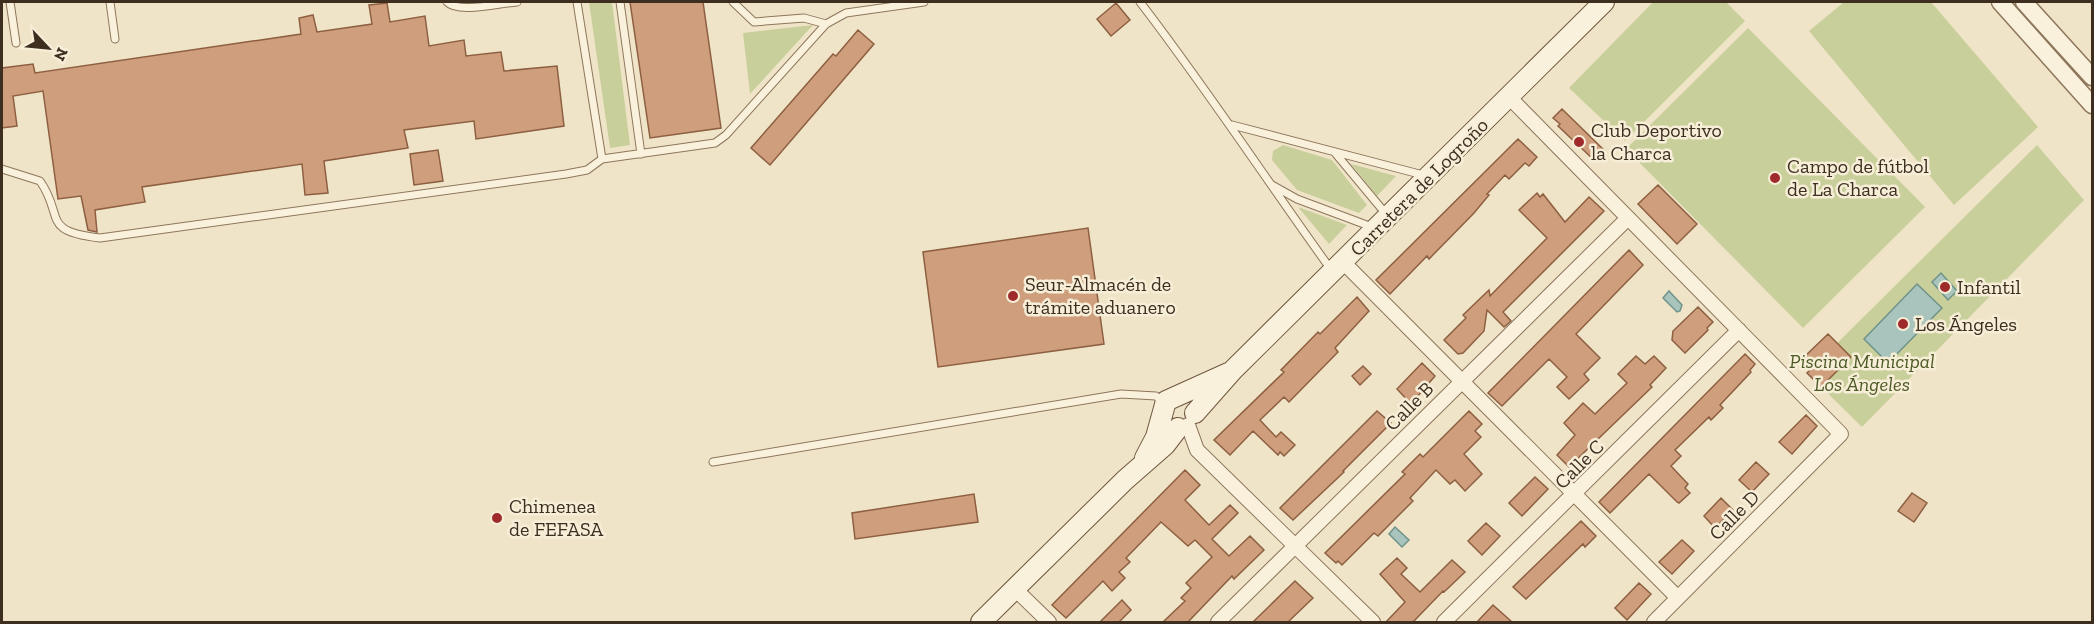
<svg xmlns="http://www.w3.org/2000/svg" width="2094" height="624" viewBox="0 0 2094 624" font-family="'Zilla Slab',serif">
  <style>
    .green { fill: #c9cf9b }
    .water { fill: #a9c4bc; stroke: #6f938a; stroke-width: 1.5 }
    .building { fill: #cf9f7d; stroke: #8d5f41; stroke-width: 1.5 }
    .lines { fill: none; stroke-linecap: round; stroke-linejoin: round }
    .service-casing { stroke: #8d765c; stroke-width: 9 }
    .minor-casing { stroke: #8d765c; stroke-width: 16 }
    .tertiary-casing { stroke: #8d765c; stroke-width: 19 }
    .secondary-casing { stroke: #6f573f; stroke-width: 22 }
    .service { stroke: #faf1dc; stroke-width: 7 }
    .minor { stroke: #faf1dc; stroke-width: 14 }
    .tertiary { stroke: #faf1dc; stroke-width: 16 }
    .secondary { stroke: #faf1dc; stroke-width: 20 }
    .poi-dot { fill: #9e2a2b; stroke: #f7eed8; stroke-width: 2 }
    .labels { text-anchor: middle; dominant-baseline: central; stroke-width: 5; stroke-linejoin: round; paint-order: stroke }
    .poi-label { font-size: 20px; fill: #3d2e20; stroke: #f7eed8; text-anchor: start }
    .street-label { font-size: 20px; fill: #3d2e20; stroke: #f7eed8 }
    .park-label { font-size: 20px; font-style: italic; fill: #4d5a26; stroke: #f7eed8 }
  </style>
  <rect width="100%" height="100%" fill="#f0e4c8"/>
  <path class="green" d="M589 2H612L630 145 610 148Z
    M1653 2H1726L1745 21 1625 141 1569 88Z
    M1844 2H1931L2038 127 1954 205 1809 31Z
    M813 25 750 94 743 33Z
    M1748 28 1925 207 1803 328 1626 149Z
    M1283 145 1332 160 1367 205 1359 213 1297 190 1272 160 1273 151Z
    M2037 145 2084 200 1862 427 1807 373Z
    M1351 164 1396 176 1377 196Z
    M1298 207 1347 225 1329 244Z"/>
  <path class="water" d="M1941 273 1957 291 1948 300 1932 282Z
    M1917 284 1942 308 1888 363 1864 339Z
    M1669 291 1682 305 1680 311 1677 312 1663 298Z
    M1395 527 1409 540 1402 547 1389 534Z"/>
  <path class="building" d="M630 2H703L721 128 650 138Z
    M387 3 390 22 425 16 429 46 464 40 466 56 501 52 504 71 557 66 564 126 476 139 474 121 404 130 408 148 324 161 328 193 305 195 302 164 142 187 145 202 95 210 97 232 88 230 81 196 58 199 43 91 13 96 17 126 2 128V68L33 64 35 73 301 34 299 18 313 15 317 32 372 24 369 5Z
    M1116 3 1130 20 1111 36 1097 19Z
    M858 30 874 44 770 165 751 148 833 54 836 56Z
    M1562 109 1605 151 1595 161 1558 126 1560 124 1553 118Z
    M1518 139 1537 157 1529 166 1525 163 1509 179 1505 175 1487 194 1489 195 1474 213 1429 259 1427 256 1390 294 1376 280Z
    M438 150 443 181 414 185 410 154Z
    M1658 185 1697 224 1677 244 1638 204Z
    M1537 193 1540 197 1543 194 1565 222 1589 197 1604 211 1503 312 1511 321 1504 327 1487 310 1484 331 1463 353 1458 354 1444 340 1466 318 1463 315 1489 290 1490 296 1547 238 1519 210Z
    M1088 228 1104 344 938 367 923 252Z
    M1629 250 1643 265 1576 334 1600 358 1584 374 1589 380 1569 399 1557 387 1567 377 1549 359 1502 406 1488 393Z
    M1357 297 1369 311 1335 348 1338 352 1289 402 1284 397 1260 420 1276 437 1281 432 1295 445 1284 456 1280 452 1278 455 1253 431 1230 455 1214 440 1284 372 1281 370 1318 332 1320 334Z
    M1698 307 1713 322 1707 328 1708 330 1685 353 1672 340 1673 331Z
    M1828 334 1851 357 1821 387 1807 373 1810 370 1801 360Z
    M1745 354 1755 364 1750 370 1751 372 1720 405 1723 408 1711 420 1709 417 1675 450 1681 456 1671 466 1688 484 1685 488 1690 493 1679 503 1677 502 1649 474 1610 513 1599 502Z
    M1636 356 1645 364 1654 356 1666 368 1650 385 1652 387 1569 467 1557 455 1575 435 1564 423 1583 403 1595 414 1627 383 1618 374Z
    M1422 363 1435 376 1411 404 1397 389Z
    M1363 366 1371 374 1360 385 1352 376Z
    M1377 411 1391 423 1343 471 1344 472 1293 520 1280 508Z
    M1469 411 1482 424 1475 431 1481 437 1464 454 1482 474 1465 491 1455 480 1450 484 1436 470 1410 498 1413 501 1378 536 1374 533 1342 565 1338 561 1336 563 1325 553 1405 474 1402 472 1420 454 1423 457Z
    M1806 415 1817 426 1792 454 1779 442Z
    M1756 462 1769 474 1752 492 1739 480Z
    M1185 470 1200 485 1185 500 1209 525 1230 505 1238 513 1212 539 1229 556 1250 536 1264 550 1234 579 1232 576 1188 622H1163L1185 601 1181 598 1191 588 1186 583 1212 557 1195 540 1188 546 1161 522 1126 558 1130 562 1119 572 1125 578 1112 591 1103 581 1066 618 1052 605Z
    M1535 477 1548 489 1522 516 1509 503Z
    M1912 493 1927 503 1914 522 1898 511Z
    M974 494 978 522 855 539 852 513Z
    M1721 498 1733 510 1715 528 1704 516Z
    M1581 521 1596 536 1585 547 1583 544 1526 599 1513 587Z
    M1486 523 1500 536 1482 555 1468 541Z
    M1682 540 1694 551 1672 574 1659 562Z
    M1397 558 1407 568 1401 574 1420 592 1452 560 1465 572 1444 592 1443 591 1413 622H1386L1405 602 1380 574Z
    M1295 581 1313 598 1288 622H1253Z
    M1639 583 1651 594 1627 620 1615 608Z
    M1122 600 1131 610 1119 622H1100Z
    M1493 605 1512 622H1477Z"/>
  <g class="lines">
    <defs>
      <path id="service" d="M10 2 16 43
        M110 2 115 39
        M447 2C458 14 500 3 517 2
        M577 2 602 159 715 143 726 135 826 24 846 13 924 2
        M620 2 641 154
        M733 2 754 22 804 18 826 24
        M1140 2C1207 89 1267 181 1332 271
        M1232 125 1427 176
        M1336 154 1386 214
        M2 169 40 181C65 217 40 231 100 238L566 174 587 170 602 159
        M1272 185 1297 199 1372 227
        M713 462 1121 394 1156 396 1162 402"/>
      <path id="minor" d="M1508 96 1841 434 1654 622
        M1344 263 1678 598
        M1188 425 1197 450 1373 622
        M1015 589 1049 622
        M1218 622 1628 218
        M1444 622 1739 330"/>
      <path id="tertiary" d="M2000 2 2092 105
        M2024 2 2092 77"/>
      <path id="secondary" d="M1195 413 1233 370 1604 2
        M1145 458 1156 437 1166 401 1228 373
        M981 622 1125 480 1165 445 1178 428"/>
    </defs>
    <use href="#service" class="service-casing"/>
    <use href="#minor" class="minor-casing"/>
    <use href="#tertiary" class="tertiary-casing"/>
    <use href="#secondary" class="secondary-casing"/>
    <use href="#service" class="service"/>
    <use href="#minor" class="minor"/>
    <use href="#tertiary" class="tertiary"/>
    <use href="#secondary" class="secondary"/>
  </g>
  <g class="poi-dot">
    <circle cx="1579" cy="142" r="6"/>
    <circle cx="1775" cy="178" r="6"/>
    <circle cx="1945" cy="287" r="6"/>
    <circle cx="1013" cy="296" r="6"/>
    <circle cx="1903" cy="324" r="6"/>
    <circle cx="497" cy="518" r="6"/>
  </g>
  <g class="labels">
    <g class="poi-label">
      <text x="1591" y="130">Club Deportivo<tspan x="1591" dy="23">la Charca</tspan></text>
      <text x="1787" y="166">Campo de fútbol<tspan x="1787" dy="23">de La Charca</tspan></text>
      <text x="1025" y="284">Seur-Almacén de<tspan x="1025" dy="23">trámite aduanero</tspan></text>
      <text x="1957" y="287">Infantil</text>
      <text x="1915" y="324">Los Ángeles</text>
      <text x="509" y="506">Chimenea<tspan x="509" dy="23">de FEFASA</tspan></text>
    </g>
    <g class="street-label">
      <text transform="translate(1419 187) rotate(-45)">Carretera de Logroño</text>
      <text transform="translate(1409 406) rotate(-45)">Calle B</text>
      <text transform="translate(1579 464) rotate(-45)">Calle C</text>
      <text transform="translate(1734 515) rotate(-45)">Calle D</text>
    </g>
    <g class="park-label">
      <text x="1862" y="361">Piscina Municipal<tspan x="1862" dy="23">Los Ángeles</tspan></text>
    </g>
  </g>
  <rect width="2094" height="624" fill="none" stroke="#3d2e20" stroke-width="6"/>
  <g transform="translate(48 48) rotate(116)" stroke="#f7eed8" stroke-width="4.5" paint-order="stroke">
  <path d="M0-4.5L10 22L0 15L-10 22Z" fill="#3d2e20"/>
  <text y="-9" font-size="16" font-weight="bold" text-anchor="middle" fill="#3d2e20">N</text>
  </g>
</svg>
